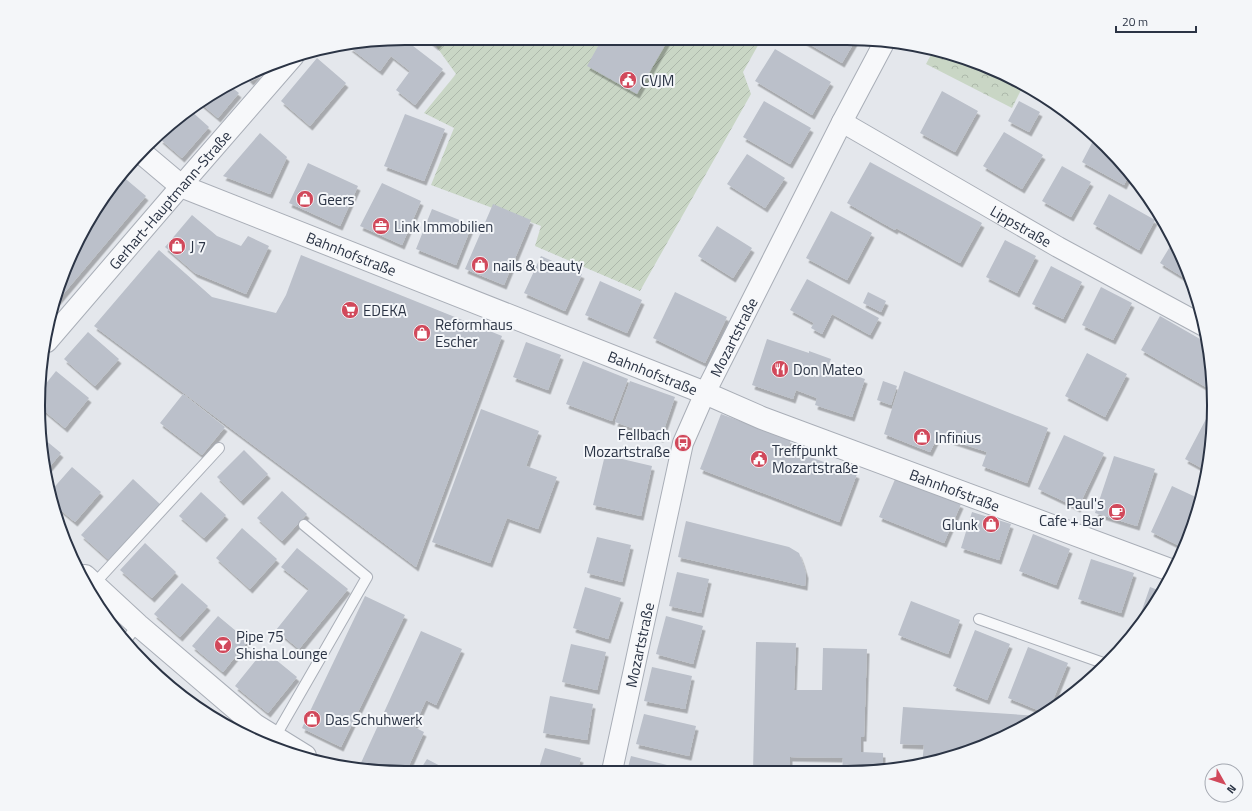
<svg xmlns="http://www.w3.org/2000/svg" width="1252" height="811" viewBox="0 0 1252 811" font-family="'Titillium Web',sans-serif">
  <style>
    .forest { fill: url(#forest-crowns) }
    .garden { fill: url(#garden-furrows) }
    .building { fill: #bbc0ca; filter: url(#shadow) }
    .lines { fill: none; stroke-linecap: round; stroke-linejoin: round }
    .service-casing { stroke: #a9aeb7; stroke-width: 12 }
    .minor-casing { stroke: #a9aeb7; stroke-width: 22 }
    .tertiary-casing { stroke: #a9aeb7; stroke-width: 24 }
    .service { stroke: #f7f8fa; stroke-width: 10 }
    .minor { stroke: #f7f8fa; stroke-width: 20 }
    .tertiary { stroke: #f7f8fa; stroke-width: 22 }
    .labels { text-anchor: middle; dominant-baseline: central; stroke-width: 4; stroke-linejoin: round; paint-order: stroke }
    .poi-label { font-size: 15px; fill: #2b3445; stroke: #f4f6f9; text-anchor: start }
    .street-label { font-size: 15px; fill: #2b3445; stroke: #f4f6f9 }
    .rim { fill: none; stroke: #2b3445; stroke-width: 2 }
  </style>
  <defs>
    <pattern id="forest-crowns" width="20" height="18" patternUnits="userSpaceOnUse"><rect width="20" height="18" fill="#c9d6c5"/><path d="M2 6a3 3 0 1 1 6 0M12 15a3 3 0 1 1 6 0" fill="none" stroke="#adb8ab"/></pattern>
    <pattern id="garden-furrows" width="10" height="10" patternUnits="userSpaceOnUse"><rect width="10" height="10" fill="#c9d6c5"/><path d="M-1 1l2-2M0 10L10 0M9 11l2-2" fill="none" stroke="#adb8ab"/></pattern>
    <filter id="shadow"><feDropShadow dx="2.5" dy="4.5" stdDeviation="0" flood-color="#0004"/></filter>
  </defs>
  <rect width="100%" height="100%" fill="#e4e7ec"/>
  <path class="forest" d="M932 53 1009 76 1023 86 1012 108 926 64Z"/>
  <path class="garden" d="M444 38 761 40 743 72 751 94 640 291 535 246 541 226 431 185 454 128 424 113 456 74 436 46Z"/>
  <path class="building" d="M426 38H443L436 46Z
    M402 39 404 40V39L443 69 415 105 396 90 410 71 391 56 380 71 349 47Z
    M602 39 645 40H668L637 94 587 66Z
    M804 41H855L842 63Z
    M775 49 831 82 812 115 755 81Z
    M317 58 346 83 310 126 281 101Z
    M259 72 251 81 247 77Z
    M230 86 239 93 218 118 199 102Z
    M942 91 978 111 955 152 920 133Z
    M764 101 811 128 790 164 743 137Z
    M1019 101 1040 112 1029 132 1008 121Z
    M190 110 209 127 182 158 160 139Z
    M405 114 445 129 424 181 384 166Z
    M1004 132 1043 155 1022 189 983 166Z
    M260 133 287 157 270 194 223 176Z
    M1093 141 1107 149 1130 173 1124 185 1082 162Z
    M747 154 785 178 765 208 727 184Z
    M870 162 982 223 960 263 896 228 895 230 847 203Z
    M308 163 358 186 340 226 289 203Z
    M1062 166 1091 182 1071 217 1042 201Z
    M121 175 146 196 54 305 58 287 114 182Z
    M382 183 421 201 402 245 360 226Z
    M1109 194 1155 220 1139 250 1093 224Z
    M493 204 531 220 504 285 465 269Z
    M432 209 472 225 456 265 416 249Z
    M831 211 872 233 847 280 806 258Z
    M192 215 217 236 241 246 248 236 269 246 246 294 195 273 165 247Z
    M717 226 752 248 733 278 698 256Z
    M1005 240 1036 256 1017 293 986 277Z
    M1174 240 1176 243 1191 282 1160 263Z
    M159 250 212 297 276 313 286 295 301 255 502 336 416 567 94 326Z
    M541 256 582 274 565 311 524 293Z
    M1051 266 1082 282 1063 319 1032 304Z
    M807 279 879 318 870 335 832 314 822 334 811 328 814 323 790 310Z
    M600 281 642 300 627 333 585 315Z
    M1101 287 1132 303 1113 340 1082 325Z
    M675 292 727 317 705 363 653 338Z
    M868 292 886 301 881 312 863 303Z
    M1160 316 1207 343 1213 381V391L1141 350Z
    M88 332 119 359 95 386 64 359Z
    M767 339 809 353V351L831 359 828 366 865 379 852 417 815 405 817 398 796 390 793 399 752 385Z
    M526 342 561 355 548 390 513 377Z
    M1087 353 1127 374 1105 417 1065 396Z
    M583 361 628 379 612 421 566 404Z
    M56 371 89 398 65 428 41 408 40 391Z
    M904 371 1048 428 1027 483 982 466 987 452 938 436 930 452 884 434Z
    M630 381 675 397 661 438 615 422Z
    M883 381 897 386 891 405 877 400Z
    M183 394 225 427 202 455 160 423Z
    M481 409 539 431 526 466 557 477 538 529 507 518 490 563 432 542Z
    M721 414 791 440 788 449 857 474 839 522 700 469Z
    M1206 419 1212 422 1211 453 1207 471 1185 459Z
    M1064 435 1104 453 1078 508 1038 489Z
    M44 439 61 453 47 470Z
    M244 450 268 474 241 501 217 477Z
    M605 455 652 466 641 516 593 505Z
    M1114 456 1155 469 1137 526 1095 513Z
    M72 467 101 492 75 522 51 502 50 492Z
    M896 477 961 504 944 543 879 517Z
    M133 479 161 505 110 561 81 535Z
    M1172 486 1200 499 1195 523 1184 548 1151 532Z
    M282 491 307 514 282 541 257 518Z
    M201 492 226 515 204 538 179 516Z
    M972 512 1011 524 999 560 961 548Z
    M686 521 789 547 799 553 802 561 806 574 805 586 678 557Z
    M242 528 277 559 250 589 216 558Z
    M1033 534 1070 549 1056 585 1019 571Z
    M597 537 631 545 622 582 587 573Z
    M145 543 176 572 152 598 120 570Z
    M297 548 348 589 299 649 276 630 309 589 281 567Z
    M1091 559 1134 573 1121 613 1078 599Z
    M677 572 709 579 701 613 669 606Z
    M182 583 208 606 180 637 154 614Z
    M585 587 621 598 608 639 573 628Z
    M1150 587 1163 592 1135 630Z
    M365 596 405 615 341 747 302 728Z
    M911 601 960 620 948 654 898 635Z
    M218 616 248 641 223 672 192 646Z
    M666 616 703 626 693 664 656 654Z
    M975 630 1010 644 987 700 953 686Z
    M421 631 462 649 436 705 426 700 414 727 424 732 407 770H371L360 765Z
    M756 642 796 643 794 690H822L823 648 867 649 864 737H861V752L883 753V770L870 772H842L843 758 790 757V772H753Z
    M571 644 606 652 597 690 562 682Z
    M1028 647 1068 663 1049 710 1045 713 1008 698Z
    M264 650 297 677 268 713 235 686Z
    M652 667 692 676 685 709 644 701Z
    M550 696 593 704 587 740 543 733Z
    M903 707 1039 716 1009 735 941 761 922 764 924 745 900 744Z
    M644 714 696 726 689 756 636 744Z
    M545 748 581 758 577 771H538Z
    M631 756 687 770V771H627Z
    M427 759 448 770H420Z
    M694 768 708 771H693Z"/>
  <g class="lines">
    <defs>
      <path id="service" d="M94 584 219 448
        M979 619 1106 664
        M126 640 138 625
        M275 737 367 577 304 525"/>
      <g id="minor">
        <path id="s1" d="M842 122 1058 247 1204 326"/>
        <path id="s2" d="M47 342 181 186 294 56"/>
        <path id="s3" d="M612 771 683 443 705 393 842 122 885 41"/>
      </g>
      <g id="tertiary">
        <path id="s4" d="M143 154 181 186 705 393 762 418 1173 571"/>
        <path d="M85 576 138 625 255 725 305 756"/>
      </g>
    </defs>
    <use href="#service" class="service-casing"/>
    <use href="#minor" class="minor-casing"/>
    <use href="#tertiary" class="tertiary-casing"/>
    <use href="#service" class="service"/>
    <use href="#minor" class="minor"/>
    <use href="#tertiary" class="tertiary"/>
  </g>
  <defs>
    <symbol id="civic-disc" viewBox="-11 -11 22 22"><circle r="9.5" fill="#d1495b" stroke="#f4f6f9"/><path d="M-.6-6.5H3V-4.5H.6V-3L4-1V1h2V6H-6V1h2V-1L-.6-3ZM-1.2 2.5V6h2.4V2.5Z" fill="#fff"/></symbol>
    <symbol id="shop-disc" viewBox="-11 -11 22 22"><circle r="9.5" fill="#d1495b" stroke="#f4f6f9"/><path d="M-5-2.5h2.3a2.7 3.5 0 0 1 5.4 0H5L5.5 6h-11ZM-1.5-2.5h3a1.5 2.3 0 0 0-3 0Z" fill="#fff"/></symbol>
    <symbol id="office-disc" viewBox="-11 -11 22 22"><circle r="9.5" fill="#d1495b" stroke="#f4f6f9"/><path d="M-6-3h4V-5.5h4V-3h4V5H-6ZM-1-4.5V-3h2v-1.5ZM-6 0V1H6V0Z" fill="#fff"/></symbol>
    <symbol id="supermarket-disc" viewBox="-11 -11 22 22"><circle r="9.5" fill="#d1495b" stroke="#f4f6f9"/><path d="M-6-5.5h2.5l.6 2H6L4.5 2H-2.5L-4.4-4H-6ZM-1.5 3.2a1.3 1.3 0 1 0 .1 0ZM3 3.2a1.3 1.3 0 1 0 .1 0Z" fill="#fff"/></symbol>
    <symbol id="restaurant-disc" viewBox="-11 -11 22 22"><circle r="9.5" fill="#d1495b" stroke="#f4f6f9"/><path d="M-5-6h1v4h1v-4h1v4h1v-4h1v5L-1.5 .5V6h-2V.5L-5-1ZM5-6V6H3V1.5H1.5Q1.5-4 5-6Z" fill="#fff"/></symbol>
    <symbol id="bus-disc" viewBox="-11 -11 22 22"><circle r="9.5" fill="#d1495b" stroke="#f4f6f9"/><path d="M-5-6H5V4H4V6H2V4H-2V6H-4V4H-5ZM-3.5-4V0h7V-4ZM-3.5 1.2v1.5H-2V1.2ZM2 1.2v1.5H3.5V1.2Z" fill="#fff"/></symbol>
    <symbol id="cafe-disc" viewBox="-11 -11 22 22"><circle r="9.5" fill="#d1495b" stroke="#f4f6f9"/><path d="M-5.5-4.5H6V0H3Q3 3.5 0 3.5H-2.5Q-5.5 3.5-5.5 0ZM3-3.2v2h1.7v-2ZM-6 4.5H4V6H-6Z" fill="#fff"/></symbol>
    <symbol id="bar-disc" viewBox="-11 -11 22 22"><circle r="9.5" fill="#d1495b" stroke="#f4f6f9"/><path d="M-6-5H6L.8 .8V4.5H3.5V6h-7V4.5H-.8V.8Z" fill="#fff"/></symbol>
  </defs>
  <g fill-rule="evenodd">
    <use href="#civic-disc" x="618" y="70" width="20" height="20"/>
    <use href="#shop-disc" x="295" y="189" width="20" height="20"/>
    <use href="#office-disc" x="371" y="216" width="20" height="20"/>
    <use href="#shop-disc" x="167" y="236" width="20" height="20"/>
    <use href="#shop-disc" x="470" y="255" width="20" height="20"/>
    <use href="#supermarket-disc" x="340" y="300" width="20" height="20"/>
    <use href="#shop-disc" x="412" y="323" width="20" height="20"/>
    <use href="#restaurant-disc" x="770" y="359" width="20" height="20"/>
    <use href="#shop-disc" x="912" y="427" width="20" height="20"/>
    <use href="#bus-disc" x="673" y="433" width="20" height="20"/>
    <use href="#civic-disc" x="749" y="449" width="20" height="20"/>
    <use href="#cafe-disc" x="1107" y="502" width="20" height="20"/>
    <use href="#shop-disc" x="981" y="514" width="20" height="20"/>
    <use href="#bar-disc" x="213" y="635" width="20" height="20"/>
    <use href="#shop-disc" x="302" y="709" width="20" height="20"/>
  </g>
  <g class="labels">
    <g class="poi-label">
      <text x="641" y="80">CVJM</text>
      <text x="318" y="199">Geers</text>
      <text x="394" y="226">Link Immobilien</text>
      <text x="190" y="246">J 7</text>
      <text x="493" y="265">nails &amp; beauty</text>
      <text x="363" y="310">EDEKA</text>
      <text x="435" y="324">Reformhaus<tspan x="435" dy="17">Escher</tspan></text>
      <text x="793" y="369">Don Mateo</text>
      <text x="670" y="434" text-anchor="end">Fellbach<tspan x="670" dy="17">Mozartstraße</tspan></text>
      <text x="935" y="437">Infinius</text>
      <text x="772" y="450">Treffpunkt<tspan x="772" dy="17">Mozartstraße</tspan></text>
      <text x="1104" y="503" text-anchor="end">Paul's<tspan x="1104" dy="17">Cafe + Bar</tspan></text>
      <text x="978" y="524" text-anchor="end">Glunk</text>
      <text x="236" y="636">Pipe 75<tspan x="236" dy="17">Shisha Lounge</tspan></text>
      <text x="325" y="719">Das Schuhwerk</text>
    </g>
    <g class="street-label">
      <text stroke="none"><textPath href="#s2" startOffset="188">Gerhart-Hauptmann-Straße</textPath></text>
      <text stroke="none"><textPath href="#s1" startOffset="207">Lippstraße</textPath></text>
      <text stroke="none"><textPath href="#s4" startOffset="233">Bahnhofstraße</textPath></text>
      <text stroke="none"><textPath href="#s3" startOffset="453">Mozartstraße</textPath></text>
      <text stroke="none"><textPath href="#s4" startOffset="557">Bahnhofstraße</textPath></text>
      <text stroke="none"><textPath href="#s4" startOffset="881">Bahnhofstraße</textPath></text>
      <text stroke="none"><textPath href="#s3" startOffset="129">Mozartstraße</textPath></text>
    </g>
  </g>
  <path d="M0 0H1252V811H0ZM405 45H847A360 360 0 0 1 1207 405V406A360 360 0 0 1 847 766H405A360 360 0 0 1 45 406V405A360 360 0 0 1 405 45Z" fill="#f4f6f9" fill-rule="evenodd"/>
  <path class="rim" d="M405 45H847A360 360 0 0 1 1207 405V406A360 360 0 0 1 847 766H405A360 360 0 0 1 45 406V405A360 360 0 0 1 405 45Z"/>
  <g transform="translate(1224 783) rotate(129)"><circle r="19" fill="#f4f6f9" stroke="#a4a8b1"/>
  <path d="M0-3L7 15L0 10L-7 15Z" fill="#d1495b"/>
  <text y="-6" font-size="11" font-weight="bold" text-anchor="middle" fill="#2b3445">N</text>
  </g>
  <path d="M1116 26v6h80v-6" fill="none" stroke="#2b3445" stroke-width="2"/>
  <text x="1122" y="26" font-size="12" fill="#2b3445" stroke="#f4f6f9" stroke-width="3" paint-order="stroke">20 m</text>
</svg>
